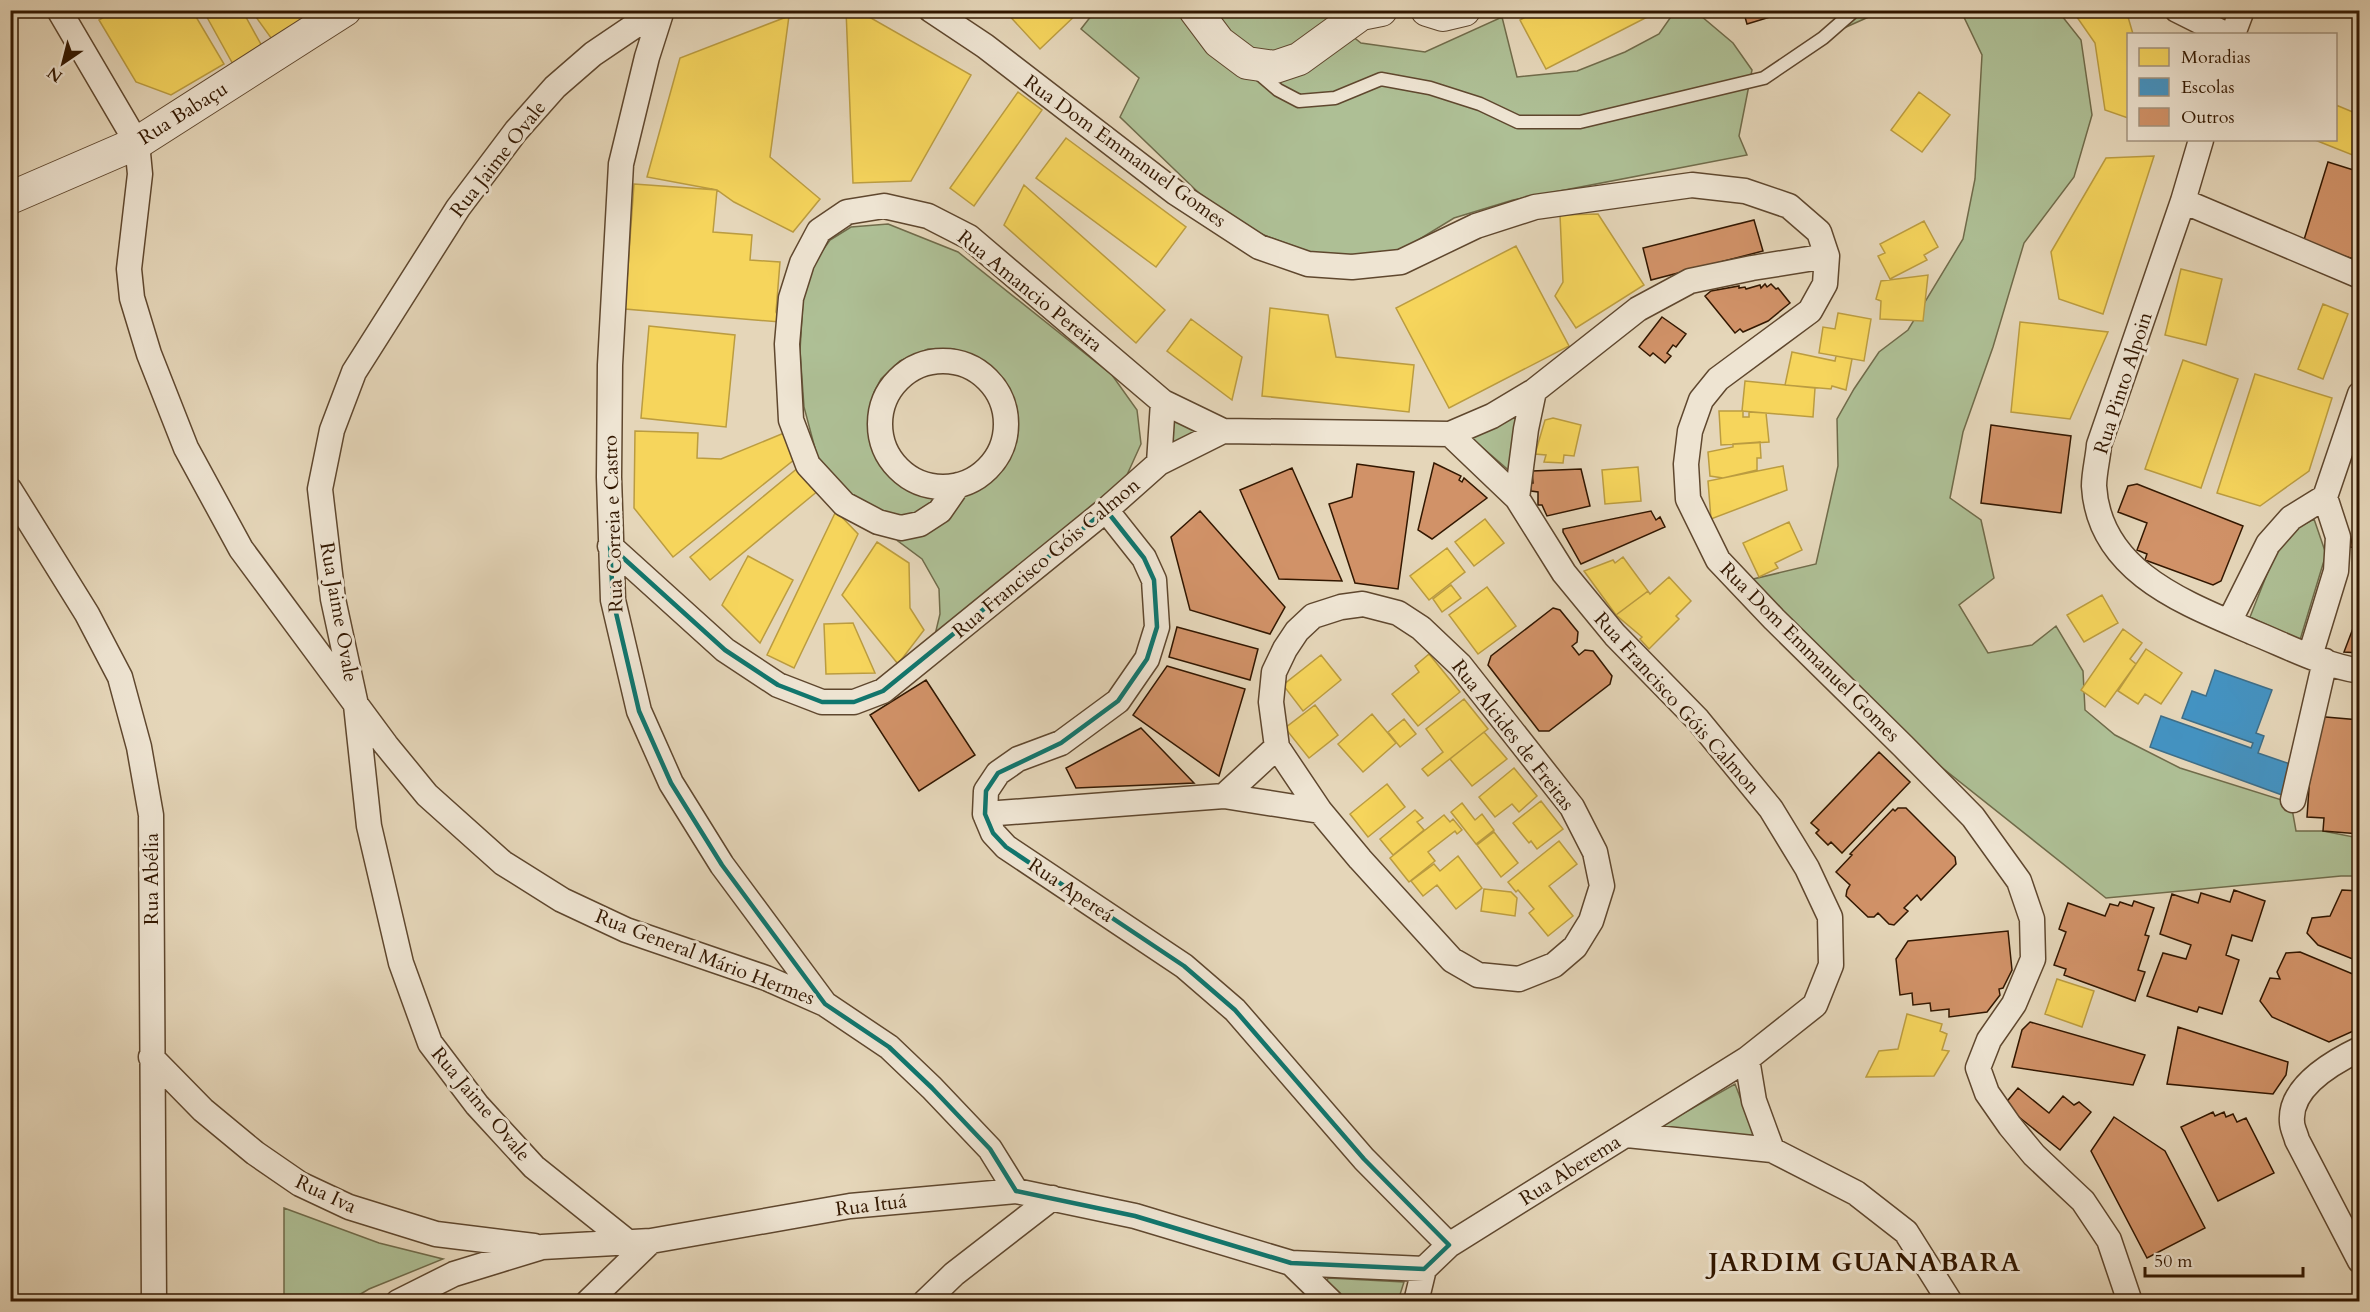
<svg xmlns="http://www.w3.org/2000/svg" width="2370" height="1312" viewBox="0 0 2370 1312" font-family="Cardo,serif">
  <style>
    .green { fill: #aebf95; stroke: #706b4a; stroke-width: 1.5 }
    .homes { fill: #f6d55c; stroke: #bb9c40; stroke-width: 1.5 }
    .schools { fill: #4393c3; stroke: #3e6e88; stroke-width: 1.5 }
    .building { fill: #d19268; stroke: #321700; stroke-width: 1.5 }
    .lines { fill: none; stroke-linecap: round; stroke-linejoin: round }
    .service-casing { stroke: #5f472e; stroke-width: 15 }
    .minor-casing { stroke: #5f472e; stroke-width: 27 }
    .tertiary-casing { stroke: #5f472e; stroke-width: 34 }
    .service { stroke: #eee4d2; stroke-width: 12 }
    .minor { stroke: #eee4d2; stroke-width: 24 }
    .tertiary { stroke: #eee4d2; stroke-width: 32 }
    .marked { fill: none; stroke: #0f766e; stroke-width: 4.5; stroke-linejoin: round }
    .labels { text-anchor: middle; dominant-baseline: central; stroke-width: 6; stroke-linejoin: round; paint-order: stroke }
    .street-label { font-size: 20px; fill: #321700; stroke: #eee4d2 }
    .district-label { font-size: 26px; font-weight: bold; letter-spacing: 1.5px; fill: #321700; stroke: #eee4d2 }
  </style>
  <rect width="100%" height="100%" fill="#e5d6b9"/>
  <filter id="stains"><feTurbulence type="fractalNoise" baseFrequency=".00333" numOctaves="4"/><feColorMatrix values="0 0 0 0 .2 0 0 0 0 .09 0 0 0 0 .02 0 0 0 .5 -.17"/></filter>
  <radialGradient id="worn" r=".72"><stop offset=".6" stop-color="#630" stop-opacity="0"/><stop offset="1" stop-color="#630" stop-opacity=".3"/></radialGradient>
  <path class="green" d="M1095 11H1328L1342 28 1361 43 1425 52 1502 17 1517 77 1577 71 1625 52 1659 34 1675 11H1695L1733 43 1752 70 1739 136 1747 155 1513 200 1454 218 1387 259 1318 255 1256 232 1202 196 1120 117 1139 78 1081 29Z
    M1830 11H1882L1844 28Z
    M1961 11H2058L2081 40 2092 115 2074 177 2024 243 1993 347 1963 432 1950 498 1981 520 1994 578 1959 605 1988 653 2032 645 2056 626 2083 671 2085 710 2115 735 2180 768 2291 803 2296 831H2323L2359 838V876H2341L2106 898 1921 751 1745 581 1816 564 1838 466 1837 419 1854 389 1879 352 1908 330 1963 239 1975 179 1982 55Z
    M888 224 958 252 1112 375 1137 410 1141 444 1126 477 934 639 940 614 939 589 922 559 898 541 927 534 970 491 992 477 1008 457 1014 441 1016 416 1009 391 988 364 954 349H928L900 361 881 379 874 392 868 417 869 434 877 458 885 469 905 486 939 496 919 512 895 517 854 500 817 456 804 407 800 351 803 299 813 264 830 240 851 227Z
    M1519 410 1513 474 1468 435Z
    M1172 415 1207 434 1172 449Z
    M2314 519 2326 554 2300 640 2250 617 2282 536Z
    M1735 1084 1755 1136 1659 1127Z
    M284 1208 379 1243 443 1259 369 1289 349 1301H284Z
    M1328 1278 1404 1282 1398 1301H1342L1325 1287Z"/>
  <path class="homes" d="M115 10H192L224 64 171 95 136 82 99 20Z
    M203 10H242L263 48 239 75Z
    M251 10H318L274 42Z
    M846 10H857L971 75 911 181 853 183Z
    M1004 10H1081L1040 49Z
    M1538 10H1657V12L1546 69 1520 20Z
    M2072 10H2126L2133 34H2128V118L2105 110 2095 43Z
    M789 16 770 157 820 199 793 232 734 202 717 190 647 177 680 58Z
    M2360 71V91L2354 89Z
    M1018 92 1042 110 974 206 950 188Z
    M1919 92 1950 115 1922 152 1891 130Z
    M2336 105 2360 115V158L2315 140H2336Z
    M1066 138 1186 227 1156 267 1036 178Z
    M2154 156 2103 314 2059 299 2051 252 2106 158Z
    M634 184 717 190 713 232 752 235 750 260 780 262 776 312 780 322 625 309Z
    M1024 185 1165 310 1136 343 1004 225Z
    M1598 214 1644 285 1576 328 1555 296 1563 282 1560 215Z
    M1924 221 1938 247 1924 255 1927 260 1890 279 1878 256 1885 253 1880 244Z
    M1516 246 1569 346 1449 408 1396 308Z
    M2181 269 2222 279 2206 345 2165 335Z
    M1928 275 1923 321 1880 319 1881 301 1876 299 1881 281Z
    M2323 304 2348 314 2323 379 2298 369Z
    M1270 308 1328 315 1336 357 1414 365 1409 412 1262 396Z
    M1838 313 1871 319 1864 361 1819 353 1823 327 1835 329Z
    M1191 319 1242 357 1232 400 1167 351Z
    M2020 322 2108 332 2070 419 2011 412Z
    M649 326 735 335 726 427 641 418Z
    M1792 352 1835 361 1836 356 1852 359 1846 390 1832 386 1831 389 1785 385Z
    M2183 360 2238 379 2201 488 2145 469Z
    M2255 374 2332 398 2309 471 2260 506 2217 493Z
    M1745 381 1815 388 1813 417 1742 411Z
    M1719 411H1743V417H1749V412L1766 413 1769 442 1721 445Z
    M1553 418 1581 425 1574 456 1564 455 1563 463 1544 462 1546 455 1535 454 1545 420Z
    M635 431 698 433 697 458 721 459 784 433 795 459 673 557 634 508Z
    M1760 442 1761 458H1757V470L1723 478 1710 476 1708 452 1733 447V444Z
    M1783 466 1787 490 1711 519 1708 481Z
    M799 467 819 490 710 580 690 557Z
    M1638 467 1641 501 1605 504 1602 470Z
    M836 511 858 534 794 668 767 655Z
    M1485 519 1504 543 1474 566 1455 542Z
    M1789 522 1802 550 1775 563 1778 568 1759 577 1743 543Z
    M877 542 909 563 910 608 924 630 898 664 842 595Z
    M1447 548 1465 572 1429 600 1410 576Z
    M748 556 793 580 760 643 722 605Z
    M1623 557 1648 591 1616 615 1584 571 1613 560 1615 563Z
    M1669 577 1691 601 1676 616 1679 619 1649 649 1640 639 1642 637 1616 615 1648 591 1650 594Z
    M1451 585 1461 598 1442 612 1433 599Z
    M1487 587 1516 626 1478 654 1449 615Z
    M2102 595 2118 623 2084 642 2067 615Z
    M853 623 875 673 826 674 824 624Z
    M2123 629 2142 643 2130 659 2136 664 2105 707 2081 690Z
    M2146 649 2182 673 2161 704 2145 694 2138 704 2118 691Z
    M1429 654 1460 692 1418 726 1392 694 1419 672 1415 666Z
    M1321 655 1341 680 1303 711 1283 685Z
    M1464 699 1488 729 1428 776 1422 769 1443 752 1426 729Z
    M1315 705 1338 735 1309 758 1285 728Z
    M1372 714 1396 743 1363 772 1338 744Z
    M1404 719 1416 734 1400 747 1388 732Z
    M1484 732 1507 759 1472 786 1450 759Z
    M1514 768 1537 796 1519 812 1512 804 1495 817 1479 797Z
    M1387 784 1405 807 1368 837 1350 814Z
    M1836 797 1867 827 1842 853 1831 842 1828 845 1816 833 1819 830 1811 823Z
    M1541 801 1563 829 1537 849 1531 841 1529 843 1513 823Z
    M1462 803 1475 820 1482 814 1494 830 1476 844 1451 812Z
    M1415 810 1423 818 1417 822 1424 830 1393 855 1380 839Z
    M1444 815 1450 822 1453 819 1462 830 1457 834 1455 831 1428 852 1435 861 1409 882 1390 858Z
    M1494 832 1518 863 1501 877 1477 845Z
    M1559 841 1577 864 1549 886 1573 916 1548 936 1529 913 1534 909 1518 890 1516 892 1508 882Z
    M1458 856 1482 888 1456 909 1437 885 1423 896 1411 881 1434 864 1440 871Z
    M1484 889 1511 892 1517 898 1515 916 1481 911Z
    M2057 979 2094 991 2082 1027 2045 1014Z
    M1907 1014 1942 1024 1940 1031 1947 1034 1942 1050 1949 1051 1934 1076 1866 1077 1879 1051 1898 1049Z"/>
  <path class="schools" d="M2215 670 2272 690 2256 733 2264 736 2258 753 2293 765 2282 795 2150 747 2161 716 2251 748 2253 743 2182 718 2192 691 2206 696Z"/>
  <path class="building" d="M1743 10H1793L1747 24Z
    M2328 162 2360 172V261L2303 243Z
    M1754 220 1763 251 1651 280 1643 248Z
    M1765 284 1767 287 1771 284 1776 289 1778 288 1790 303 1768 321 1743 332 1740 329 1735 333 1705 296 1711 291 1739 286V288L1745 287 1746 289 1760 285 1761 288Z
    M1662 317 1686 334 1676 347 1673 345 1667 353 1671 356 1665 363 1653 353 1650 356 1639 347Z
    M1991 425 2071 436 2061 513 1981 503Z
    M1434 463 1461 476 1459 480 1462 482 1464 478 1487 498 1432 539 1418 530Z
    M1357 464 1414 472 1398 589 1355 583 1329 504 1352 497Z
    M1292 468 1342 581 1279 579 1240 490Z
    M1581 469 1590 506 1547 516 1542 505H1538V492L1531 491 1530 483H1533L1532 471Z
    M2137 484 2243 526 2221 581 2213 585 2145 560 2147 554 2137 550 2147 523 2118 512 2128 486Z
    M2360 506V549L2350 547Z
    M1200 511 1285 607 1270 634 1190 610 1171 537Z
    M1651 511 1656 520 1660 517 1665 527 1581 564 1563 532V529Z
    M1553 608 1560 610 1578 632 1577 642 1572 646 1579 655 1585 650 1593 651 1612 676 1610 684 1549 731H1539L1488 665 1491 656Z
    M2360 610V653L2344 652Z
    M1177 627 1258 649 1250 680 1169 657Z
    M1167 666 1245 689 1219 776 1133 715Z
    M926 680 975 755 919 791 870 715Z
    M2314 716 2360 720V834L2323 831 2324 818 2307 817Z
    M1141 728 1194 783 1076 788 1066 768Z
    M1879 752 1910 782 1842 853 1831 842 1828 845 1816 833 1819 830 1811 823Z
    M1898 808H1906L1955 857 1956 864 1921 900 1917 895 1904 908 1908 911 1894 925 1889 924 1878 913 1874 917H1868L1846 896 1847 890 1850 885 1836 872 1852 855 1850 854 1893 809 1895 811Z
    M2234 890 2265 901 2252 941 2232 935 2226 955 2239 960 2222 1014 2199 1007 2197 1012 2147 996 2163 953 2186 959 2191 945 2160 934 2172 894 2198 903 2201 893 2230 902Z
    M2342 890 2360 891V962L2318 945 2307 933 2312 918 2330 916Z
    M2134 901 2154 908 2145 935 2149 936 2138 970 2145 972 2135 1001 2064 975 2066 969 2054 965 2066 932 2059 929 2068 903 2105 916 2110 904 2118 906 2120 902 2132 906Z
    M2008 931 2012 970 2003 988 1999 989 2000 995 1987 1012 1949 1017V1009L1931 1011 1930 1003 1913 1005 1912 993 1900 995 1896 959 1908 941Z
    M2300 952 2360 977V1028L2329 1042 2272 1017 2260 1001 2270 978 2280 979 2277 972 2286 953Z
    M2030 1022 2145 1055 2133 1085 2012 1067 2022 1030Z
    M2178 1027 2288 1062 2286 1075 2273 1094 2167 1084Z
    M2018 1088 2049 1113 2063 1096 2074 1105 2079 1102 2091 1112 2060 1150 2004 1105Z
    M2213 1112 2215 1116 2224 1112 2226 1117 2233 1114 2237 1122 2246 1118 2274 1173 2218 1201 2181 1127Z
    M2114 1117 2165 1151 2205 1228 2147 1258 2091 1151Z"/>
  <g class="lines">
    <defs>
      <path id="service" d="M1257 72 1278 90 1299 101 1335 98 1381 79 1430 88 1480 104 1518 122H1580L1764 78 1823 38 1855 10"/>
      <path id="minor" d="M59 10 137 143 140 174 129 269 132 298 149 354 186 448 241 549 386 745 427 795 503 863 562 900 626 930 766 978 825 1004
        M662 10 647 57 621 164 610 365 609 477 613 600 639 711 671 783 722 865 825 1004 889 1047 932 1088 990 1149 1016 1191
        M931 10 985 46 1176 193 1259 247 1308 264 1352 267 1401 262 1476 226 1535 207 1692 185 1745 191 1789 206 1819 232 1827 256 1825 284 1810 311 1718 379 1701 400 1690 431 1686 464 1688 499 1718 560 1774 619 1903 746 1973 817 2019 881 2032 919 2033 959 2014 1004 1989 1040 1978 1068 1987 1093 2010 1126 2034 1155 2083 1201 2109 1240 2130 1302
        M2177 10 2225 34
        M2233 34 2242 10
        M2201 140 2183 201 2099 445C2098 458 2094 473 2094 486 2099 572 2185 603 2252 632 2287 646 2322 665 2360 671
        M2183 201 2360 276
        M880 424a63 63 0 1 1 126 0a63 63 0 1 1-126 0Z
        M1163 402 1223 431
        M1450 434 1492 416 1534 391 1638 309 1690 281 1752 268 1827 256
        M958 485 940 511 920 524 901 528 878 522 844 504 808 465 791 420 787 344 791 298 802 263 819 231 847 212 884 206 928 216 969 237 1163 402 1159 463
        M10 490 87 614 120 677 139 747 151 815 154 1302
        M1517 498 1526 429 1534 391
        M1106 510 1144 558 1154 580 1157 627 1147 659 1118 701 1061 743 1018 759 998 773 986 791 985 814 993 833 1006 847 1184 966 1235 1010 1364 1159 1449 1245
        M610 546 725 650 778 685 822 702H854L883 691 1106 510 1159 463 1223 431 1450 434 1517 498 1564 573 1615 635 1698 720 1771 809 1807 868 1830 917 1831 965 1815 1005 1747 1059 1449 1245 1424 1269 1416 1302
        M1363 604 1398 613 1421 628 1460 665 1572 807 1595 852 1602 886 1591 921 1575 947 1554 965 1519 979 1478 975 1452 960 1360 859 1320 811 1277 747 1271 702 1274 672 1285 649 1297 631 1313 616 1341 607Z
        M2229 622 2268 544 2291 518 2325 497
        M2310 656 2336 571 2338 537 2325 497 2360 394
        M1224 796 1277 747
        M2293 800 2325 661
        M985 814 1224 796 1320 811
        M2360 1049C2333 1062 2289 1087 2292 1122 2292 1128 2296 1135 2297 1140L2360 1261
        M151 1057 203 1110 255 1153 300 1184 349 1207 436 1234 534 1246
        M1747 1059 1754 1101 1772 1150
        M1627 1135 1772 1150 1856 1193 1906 1232 1950 1302
        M629 1243 534 1167 477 1105 430 1043 401 963 369 826 356 705 333 599 320 489 332 430 354 372 458 208 516 131 555 87 593 54 658 10
        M1291 1263 1424 1269
        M398 1302 454 1274 542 1247 651 1241 850 1206 1016 1191 1135 1216 1291 1263 1331 1302
        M588 1302 651 1241
        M925 1302 954 1274 1052 1198"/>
      <path id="tertiary" d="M1195 10 1219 42 1247 63 1275 67 1299 59 1361 14 1381 10
        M1427 10 1443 15 1464 10
        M10 198 137 143 345 10"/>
    </defs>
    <use href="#service" class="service-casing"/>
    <use href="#minor" class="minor-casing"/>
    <use href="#tertiary" class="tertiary-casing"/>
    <use href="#service" class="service"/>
    <use href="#minor" class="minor"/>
    <use href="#tertiary" class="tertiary"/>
  </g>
  <path class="marked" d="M1106 510 1144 558 1154 580 1157 627 1147 659 1118 701 1061 743 998 773 986 791 985 814 993 833 1006 847 1184 966 1235 1010 1364 1159 1449 1245 1424 1269 1291 1263 1135 1216 1016 1191 990 1149 932 1088 889 1047 825 1004 722 865 671 783 639 711 613 600 610 546 725 650 778 685 822 702H854L883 691Z"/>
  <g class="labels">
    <g class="street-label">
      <text transform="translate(183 113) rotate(-32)">Rua Babaçu</text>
      <text transform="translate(1125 151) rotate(36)">Rua Dom Emmanuel Gomes</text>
      <text transform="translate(498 159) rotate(-52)">Rua Jaime Ovale</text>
      <text transform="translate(1030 291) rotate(39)">Rua Amancio Pereira</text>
      <text transform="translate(2123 383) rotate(-72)">Rua Pinto Alpoin</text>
      <text transform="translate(613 524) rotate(-92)">Rua Correia e Castro</text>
      <text transform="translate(1046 558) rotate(-40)">Rua Francisco Góis Calmon</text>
      <text transform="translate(339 612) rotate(80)">Rua Jaime Ovale</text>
      <text transform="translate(1810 652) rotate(45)">Rua Dom Emmanuel Gomes</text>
      <text transform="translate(1677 703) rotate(48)">Rua Francisco Góis Calmon</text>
      <text transform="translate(1513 735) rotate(52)">Rua Alcides de Freitas</text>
      <text transform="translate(151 879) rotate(-90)">Rua Abélia</text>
      <text transform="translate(1071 890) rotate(34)">Rua Apereá</text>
      <text transform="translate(705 957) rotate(21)">Rua General Mário Hermes</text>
      <text transform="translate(481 1104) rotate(50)">Rua Jaime Ovale</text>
      <text transform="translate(1570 1170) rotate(-32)">Rua Aberema</text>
      <text transform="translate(326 1194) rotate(25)">Rua Iva</text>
      <text transform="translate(871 1205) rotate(-7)">Rua Ituá</text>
    </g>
    <g class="district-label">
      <text x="1865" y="1262">JARDIM GUANABARA</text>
    </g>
  </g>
  <rect width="2370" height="1312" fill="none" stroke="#e5d6b9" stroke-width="36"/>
  <rect x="12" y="12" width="2346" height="1288" fill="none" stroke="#321700" stroke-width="3"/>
  <rect x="18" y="18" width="2334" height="1276" fill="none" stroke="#321700" stroke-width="1.5"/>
  <rect x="2127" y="33" width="210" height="108" fill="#eee4d2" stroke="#a3927e" stroke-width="1.5"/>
  <rect x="2139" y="48" width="30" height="18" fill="#f6d55c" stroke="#a3927e" stroke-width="1.5"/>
  <text x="2181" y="63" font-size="18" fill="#321700">Moradias</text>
  <rect x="2139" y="78" width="30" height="18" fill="#4393c3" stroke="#a3927e" stroke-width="1.5"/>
  <text x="2181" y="93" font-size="18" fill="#321700">Escolas</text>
  <rect x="2139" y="108" width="30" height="18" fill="#d19268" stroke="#a3927e" stroke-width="1.5"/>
  <text x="2181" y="123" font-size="18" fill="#321700">Outros</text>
  <g transform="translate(63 63) rotate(215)" stroke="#eee4d2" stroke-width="4.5" paint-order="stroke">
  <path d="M0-4.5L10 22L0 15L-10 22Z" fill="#321700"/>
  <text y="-9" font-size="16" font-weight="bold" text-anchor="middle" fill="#321700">N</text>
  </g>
  <path d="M2145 1267v9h158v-9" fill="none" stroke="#321700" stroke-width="3"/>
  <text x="2154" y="1267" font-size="18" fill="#321700" stroke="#eee4d2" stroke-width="4.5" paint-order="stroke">50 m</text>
  <rect width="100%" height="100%" filter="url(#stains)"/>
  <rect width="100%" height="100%" fill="url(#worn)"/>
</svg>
